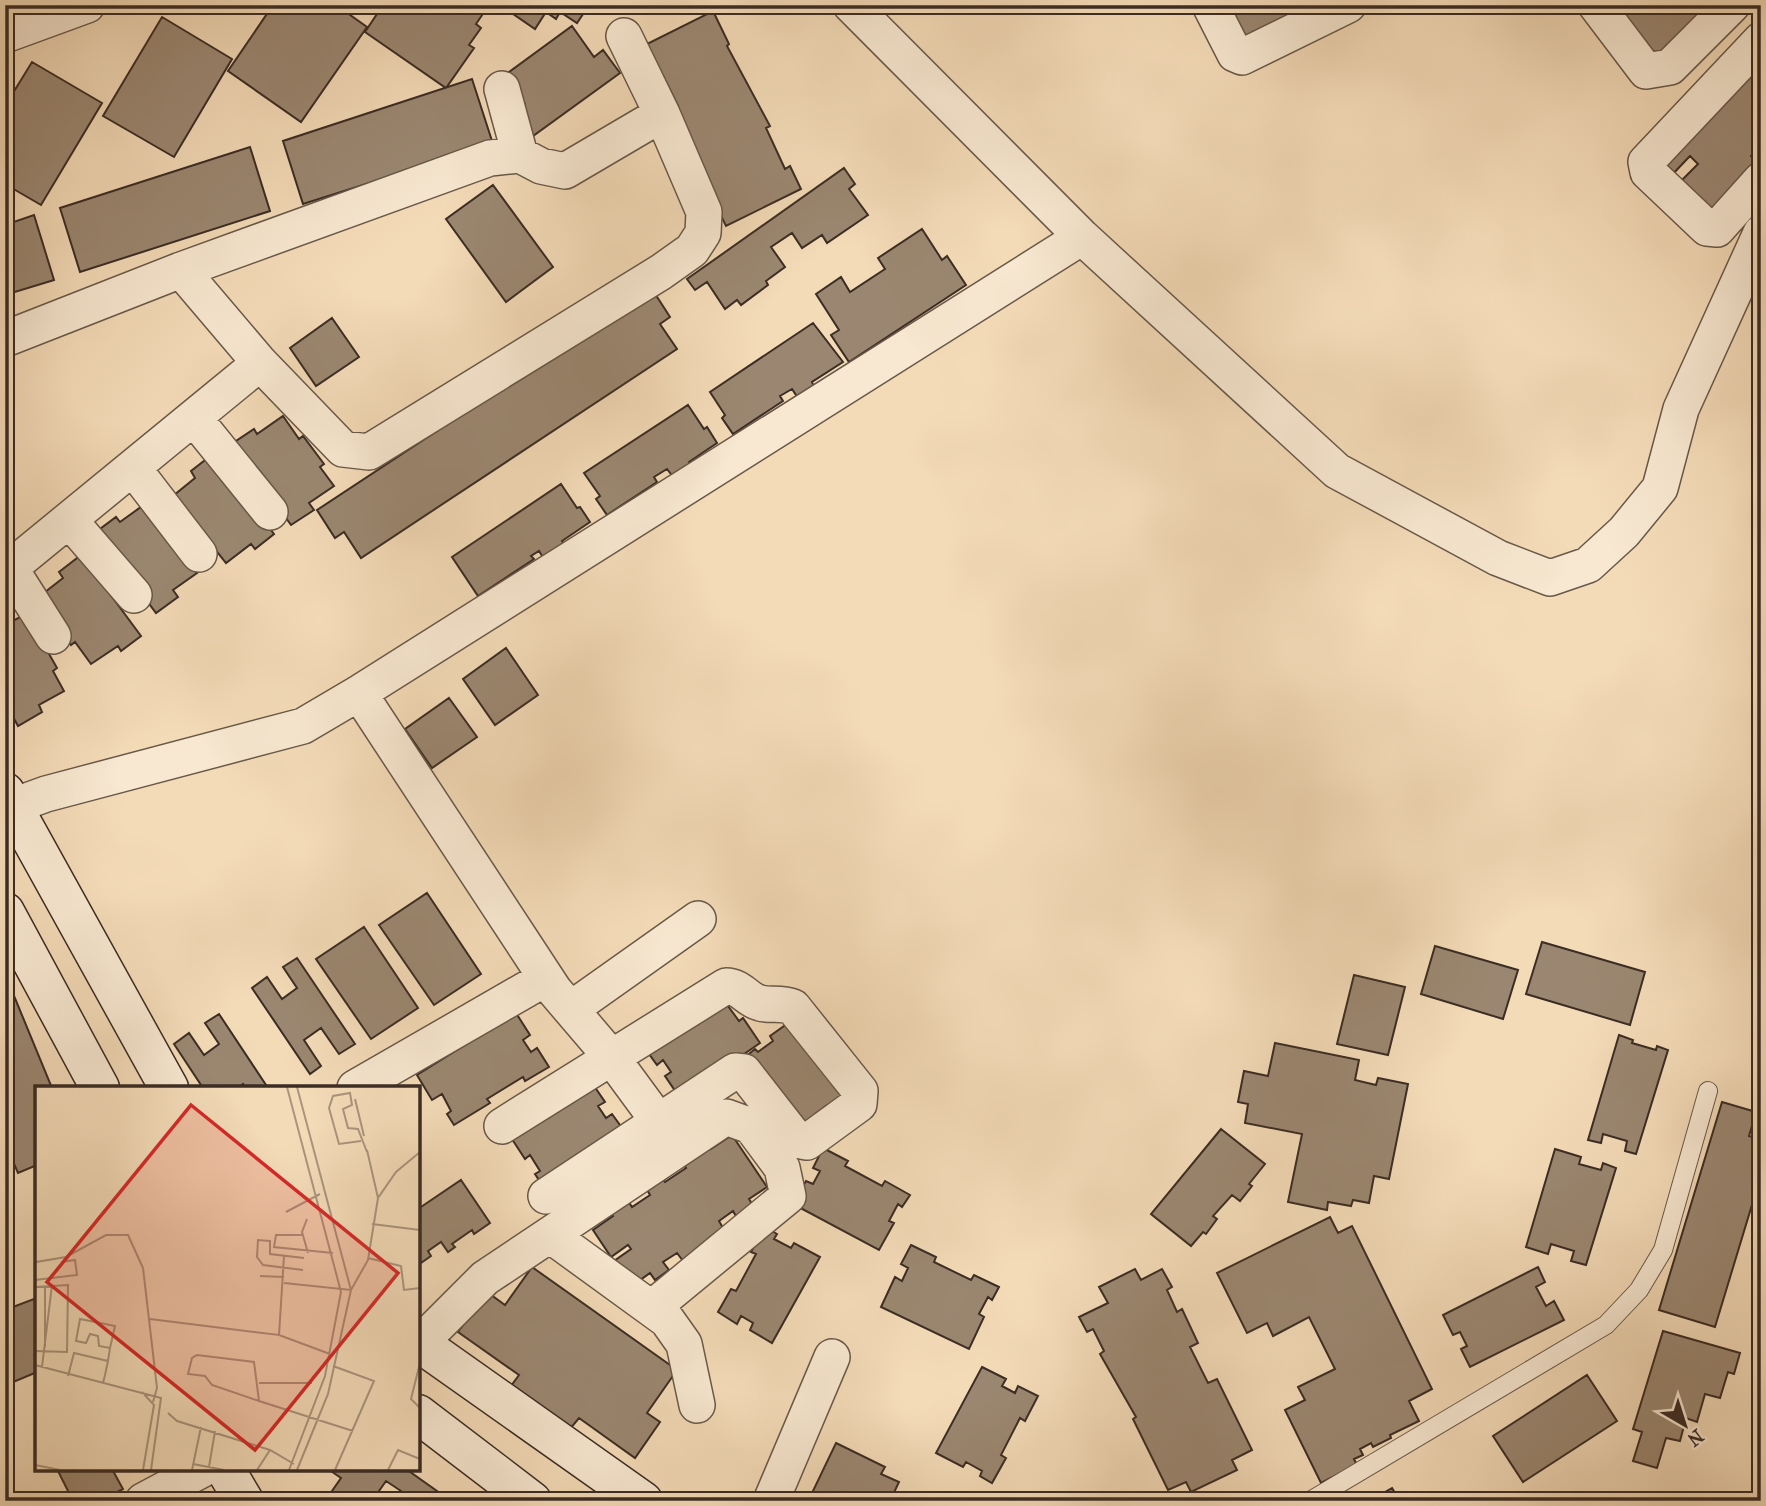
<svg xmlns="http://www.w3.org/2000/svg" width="1766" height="1506" viewBox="0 0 1766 1506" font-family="'IM FELL French Canon',serif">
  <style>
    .building { fill: #9b8771; stroke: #3b2c24; stroke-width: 2 }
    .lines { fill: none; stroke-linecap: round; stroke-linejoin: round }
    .lane-casing { stroke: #695849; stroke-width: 20 }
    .street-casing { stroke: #695849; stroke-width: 38 }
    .secondary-casing { stroke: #3b2c24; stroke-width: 41 }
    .lane { stroke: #f8e8d1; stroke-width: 18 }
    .street { stroke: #f8e8d1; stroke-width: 35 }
    .secondary { stroke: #f8e8d1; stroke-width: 38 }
    .inset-road { fill: none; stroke: #aa957d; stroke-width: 2 }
    .view { fill: #d62828; fill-opacity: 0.15; stroke: #d62828; stroke-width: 3.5 }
    .inset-edge { fill: none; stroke: #3b2c24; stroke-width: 3.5 }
  </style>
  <rect width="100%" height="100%" fill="#f4dbb8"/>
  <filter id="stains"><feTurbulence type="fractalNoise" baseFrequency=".00286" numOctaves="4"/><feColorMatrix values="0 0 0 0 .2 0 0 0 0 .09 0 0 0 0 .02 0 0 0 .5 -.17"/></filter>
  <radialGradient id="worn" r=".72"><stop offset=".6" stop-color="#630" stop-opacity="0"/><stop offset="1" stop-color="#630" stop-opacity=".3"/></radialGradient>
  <path class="building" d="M273 5H336L367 27 301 122 228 71Z
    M383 5H489L476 24 481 28 469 45 474 48 446 88 365 32Z
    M500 5H589L577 23 560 12 556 19 546 12 535 29Z
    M1220 5H1336L1244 52Z
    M1619 5H1704L1712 18 1655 57 1613 11Z
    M713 11 729 44 727 46 770 126 766 128 785 169 790 166 801 189 726 226 670 111 678 106 663 76 654 80 639 48Z
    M162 17 232 59 174 157 103 116Z
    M572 26 594 57 603 50 620 73 533 136 516 111 525 104 505 75Z
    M1761 49V146L1751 156 1761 166 1711 220 1677 185 1698 164 1690 156 1669 178 1655 164Z
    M32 62 102 103 41 205 5 184V106Z
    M472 79 493 144 303 204 283 141Z
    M250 147 270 211 80 272 60 208Z
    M844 168 855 184 849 189 868 215 827 243 822 235 802 248 792 233 771 247 785 267 766 281 768 285 741 305 737 300 725 309 707 282 695 290 687 279Z
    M493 185 553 267 506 302 446 219Z
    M34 215 54 280 5 295V225Z
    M922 229 942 260 947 256 966 285 849 362 831 335 839 330 816 294 841 277 850 292 885 269 878 258Z
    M652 289 670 317 660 324 677 349 361 558 344 532 335 538 317 510Z
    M332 318 359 357 316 386 290 348Z
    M813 323 843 362 812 382 814 387 798 398 792 389 780 396 783 401 733 434 722 418 725 415 710 392Z
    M688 405 704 429 707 427 717 443 689 462 692 467 674 478 667 469 654 477 657 482 607 515 596 499 600 496 584 473Z
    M283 416 299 439 303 436 324 464 320 467 334 486 309 503 314 510 291 525 233 443 254 429 257 434Z
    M213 454 274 534 255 549 251 544 226 563 173 496 195 478 191 471Z
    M561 484 577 508 580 507 590 522 562 541 565 546 544 559 539 551 531 556 534 559 478 596 452 557Z
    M145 504 197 573 173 590 178 597 156 613 96 532 116 517 120 522Z
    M81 555 141 636 121 651 118 646 91 664 75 642 71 645 50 617 40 596 63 578 59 572Z
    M22 616 40 638 57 668 53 671 64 691 39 705 42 712 18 726 5 702V625Z
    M506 648 538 695 495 725 463 679Z
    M449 698 477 737 432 768 405 729Z
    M427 893 481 974 434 1005 379 925Z
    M364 927 418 1008 371 1039 316 959Z
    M1542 942 1645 972 1630 1025 1526 994Z
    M1435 946 1518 970 1503 1019 1421 994Z
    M297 958 355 1044 339 1054 321 1028 304 1040 321 1066 310 1074 252 988 267 977 282 999 297 988 283 967Z
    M5 974 52 1088H37V1165L18 1173 5 1143Z
    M1354 975 1405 987 1388 1055 1337 1044Z
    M733 1003 728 1006 739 1021 743 1018 760 1043 680 1098 665 1076 671 1072 663 1060 657 1065 644 1047Z
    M516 1013 530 1035 523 1040 531 1052 537 1048 549 1067 525 1081 523 1077 487 1099 490 1103 454 1125 447 1114 451 1111 442 1094 432 1100 417 1075Z
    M219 1014 268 1088H246L243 1084 238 1088H203L174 1044 189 1033 204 1055 219 1044 205 1023Z
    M794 1019 852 1097 831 1113 826 1106 814 1115 801 1135 744 1058 755 1049 758 1052 773 1041 770 1036Z
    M1619 1035 1633 1040 1632 1043 1656 1050 1657 1046 1668 1050 1636 1154 1625 1151 1627 1141 1603 1134 1601 1143 1588 1140Z
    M1275 1043 1359 1060 1355 1080 1376 1085 1378 1078 1408 1084 1389 1179 1374 1176 1369 1203 1353 1200 1351 1206 1328 1202 1327 1210 1288 1202 1302 1134 1245 1123 1248 1104 1238 1102 1244 1071 1268 1076Z
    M590 1080 605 1102 598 1106 606 1118 612 1114 625 1132 543 1186 535 1174 540 1171 530 1155 525 1159 508 1133Z
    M1722 1102 1756 1112 1749 1136 1761 1139V1175L1715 1327 1659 1310Z
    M1221 1129 1265 1164 1249 1184 1252 1186 1240 1201 1232 1195 1213 1216 1217 1219 1206 1234 1203 1232 1191 1246 1151 1214Z
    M732 1135 767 1187 749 1199 754 1207 737 1218 733 1211 719 1221 723 1228 709 1238 715 1246 686 1265 677 1253 663 1262 669 1270 655 1280 650 1273 632 1286 614 1261 631 1249 628 1245 611 1257 593 1230 613 1216 609 1210 627 1199 632 1207 650 1195 645 1186 660 1176 665 1182 686 1168 681 1161 704 1140 711 1149Z
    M823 1148 848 1161 845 1166 882 1186 885 1181 910 1195 902 1207 898 1204 889 1221 894 1223 879 1250 793 1204 806 1181 813 1184 820 1171 813 1168Z
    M1555 1149 1581 1157 1579 1164 1601 1170 1603 1163 1616 1168 1586 1265 1571 1261 1574 1251 1551 1244 1548 1254 1526 1247Z
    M461 1180 490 1223 474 1234 472 1230 452 1244 455 1247 448 1252 441 1242 428 1251 431 1256 418 1265V1209Z
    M1330 1217 1338 1233 1352 1226 1432 1389 1409 1401 1419 1421 1390 1435 1391 1438 1373 1447 1371 1443 1360 1449 1363 1455 1354 1459 1357 1465 1321 1483 1285 1410 1305 1400 1298 1387 1335 1369 1309 1317 1273 1336 1267 1323 1247 1333 1217 1273Z
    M765 1227 777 1234 774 1239 791 1248 794 1243 820 1257 772 1343 750 1330 753 1323 741 1316 737 1324 718 1312 731 1289 736 1291 756 1254 751 1252Z
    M911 1245 936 1257 934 1262 971 1280 974 1275 999 1287 992 1300 988 1297 979 1314 984 1317 969 1349 881 1307 895 1277 902 1281 908 1268 901 1264Z
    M532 1267 677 1370 647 1413 660 1422 635 1458 579 1418 570 1429 511 1386 519 1375 458 1332 487 1292 505 1305Z
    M1538 1267 1545 1282 1536 1287 1546 1306 1554 1301 1564 1320 1470 1367 1461 1349 1467 1346 1460 1332 1453 1335 1443 1315Z
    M1135 1269 1141 1280 1162 1269 1172 1287 1167 1290 1177 1312 1182 1309 1198 1343 1190 1347 1208 1383 1217 1379 1252 1450 1232 1460 1237 1470 1191 1492 1186 1482 1168 1490 1133 1419 1136 1417 1100 1354 1104 1351 1093 1329 1087 1332 1079 1317 1108 1303 1099 1287Z
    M34 1299 37 1306V1372L11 1383 5 1370V1310Z
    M1663 1331 1740 1353 1734 1374 1728 1372 1720 1398 1705 1394 1697 1422 1686 1418 1680 1441 1666 1438 1657 1468 1633 1461 1642 1432 1633 1429Z
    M982 1367 1006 1379 1002 1386 1015 1393 1018 1386 1038 1396 1025 1421 1020 1418 1001 1455 1006 1458 992 1483 980 1476 982 1471 966 1462 963 1467 936 1453Z
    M1587 1375 1617 1421 1523 1482 1493 1436Z
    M836 1443 885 1467 881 1474 899 1482 890 1501H829L812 1493Z
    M57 1469H112L123 1489 100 1501H73Z
    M328 1469H406L451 1501H399L404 1493 386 1481 372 1501H325L341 1478Z
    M1392 1488 1400 1501H1374L1373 1499Z"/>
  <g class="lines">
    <defs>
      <path id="lane" d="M1310 1501 1606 1325 1639 1290 1663 1250 1708 1091"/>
      <path id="street" d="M851 5 1082 237 1337 471 1498 558 1550 578 1588 565 1624 532 1660 488 1681 409 1761 233
        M1210 5 1235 54 1242 57 1348 5
        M1596 5 1646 71 1670 67 1732 5
        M5 35 87 5
        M624 36 662 114
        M1761 40 1646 162 1648 172 1707 228 1717 229 1761 180
        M502 89 520 155
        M5 339 181 270 490 158 520 155 541 166 565 171 662 114 704 212 703 233 692 250 661 272 369 452 343 449 260 363 181 270
        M194 418 270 512
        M133 468 199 554
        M70 521 134 595
        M10 568 53 636
        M5 572 260 363
        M13 806 46 794 303 726 359 693
        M571 1009 698 919
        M355 1088 546 978
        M659 1122 612 1058 554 990 359 693 1082 237
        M502 1126 726 986C741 986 747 1000 760 1003 771 1006 780 1002 793 1007L860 1091 859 1104 807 1142 797 1140 744 1072 735 1071 546 1196
        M550 1235 667 1320 684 1344 697 1405
        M420 1343 485 1278 726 1117 751 1126 782 1168 788 1196 652 1308
        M143 1501 203 1469
        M771 1501 832 1357"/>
      <path id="secondary" d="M5 792 169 1088
        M5 912 100 1088
        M418 1342 643 1501
        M418 1414 532 1501
        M225 1469 244 1501"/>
    </defs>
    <use href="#lane" class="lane-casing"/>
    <use href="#street" class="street-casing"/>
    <use href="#secondary" class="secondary-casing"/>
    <use href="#lane" class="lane"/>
    <use href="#street" class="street"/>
    <use href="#secondary" class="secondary"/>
  </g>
  <g transform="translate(35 1086)">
    <rect width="385" height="385" fill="#f4dbb8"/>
    <path class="inset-road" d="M252 1 306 206 290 290 254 384M262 1 316 204 293 308 262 384M320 13 329 50M326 55 304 58 294 22 298 10 315 7 317 19 308 23 313 42 323 43 332 66M332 64 343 112M251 126 285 108M272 133 267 146 273 167M337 138 385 144M268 149H241L239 161 298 167M333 172 366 180 369 204 385 202M1 176 31 171 71 149H93L108 182 122 302 118 316M268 184 228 179 222 171 223 154 235 155V168L269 172M225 190 249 191M0 194 42 189 40 174 26 176M249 197 316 204 333 174 343 112 361 86 385 66M10 200V261M0 201 33 199 32 266 0 265M115 233 244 249 249 170M244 249 295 268M385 277 376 313 385 322M0 279 126 312 116 384M298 280 339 295 300 384M7 281 17 199M33 290 39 267 73 275M68 297 70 289 73 275 75 262 80 240 45 233 41 255 51 257 55 248 63 250 64 260 75 262M224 297H277M107 306 119 319 108 384M224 315 219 276 162 269 157 272 153 288 170 290 177 299 224 315 318 345M133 327 142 335 235 364 259 378M158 378 189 384M0 379 25 384M174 381 180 345M157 384 166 341M222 384 235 364M353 384 363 364 385 373"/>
    <path class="view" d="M156 19 363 187 220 364 12 196Z"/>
    <rect width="385" height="385" class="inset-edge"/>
  </g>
  <rect width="1766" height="1506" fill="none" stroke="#f4dbb8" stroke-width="28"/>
  <rect x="7" y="7" width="1752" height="1492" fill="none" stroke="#3b2c24" stroke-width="3.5"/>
  <rect x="14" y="14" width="1738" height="1478" fill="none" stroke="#3b2c24" stroke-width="2"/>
  <g transform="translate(1685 1425) rotate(141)" stroke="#f8e8d1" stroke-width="5" paint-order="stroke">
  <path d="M0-5L12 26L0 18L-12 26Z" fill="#3b2c24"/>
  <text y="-10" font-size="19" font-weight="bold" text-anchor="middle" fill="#3b2c24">N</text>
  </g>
  <rect width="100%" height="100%" filter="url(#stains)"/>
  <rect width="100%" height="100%" fill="url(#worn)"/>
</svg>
